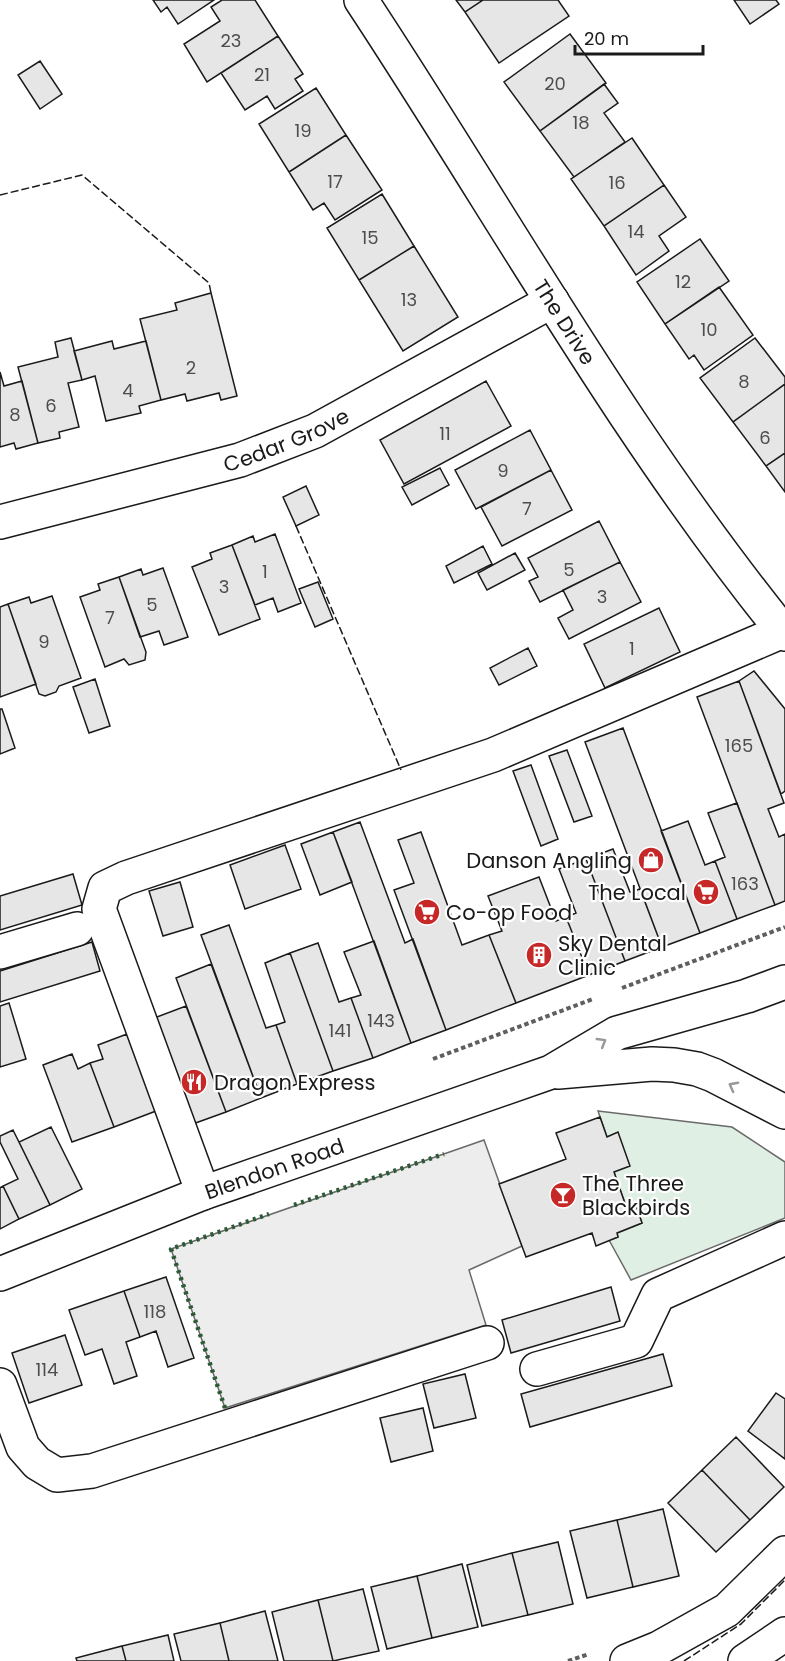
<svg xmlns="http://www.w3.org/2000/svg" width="785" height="1661" viewBox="0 0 785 1661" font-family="Poppins,sans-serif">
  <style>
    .green { fill: #e0efe3; stroke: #6a6a6a; stroke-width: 1.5 }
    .parking { fill: #ededed; stroke: #6a6a6a; stroke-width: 1.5 }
    .building { fill: #e6e6e6; stroke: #1a1a1a; stroke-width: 1.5 }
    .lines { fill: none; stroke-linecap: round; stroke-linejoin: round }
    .minor-casing { stroke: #1a1a1a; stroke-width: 36 }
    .major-casing { stroke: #1a1a1a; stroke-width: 36 }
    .highway-casing { stroke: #1a1a1a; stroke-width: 36 }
    .path { stroke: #5f5f5f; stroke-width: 4; stroke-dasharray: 4.5 3; stroke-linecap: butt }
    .minor { stroke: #fff; stroke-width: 33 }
    .major { stroke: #fff; stroke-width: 33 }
    .highway { stroke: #fff; stroke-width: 33 }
    .hedge { stroke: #2b5a34; stroke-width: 4.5; stroke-dasharray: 3 4.5; stroke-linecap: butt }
    .fence { stroke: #1a1a1a; stroke-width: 1.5; stroke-dasharray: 8 3; stroke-linecap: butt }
    .oneway { stroke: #989898 }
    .labels { text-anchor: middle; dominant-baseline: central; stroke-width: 4.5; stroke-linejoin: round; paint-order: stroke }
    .number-label { font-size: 18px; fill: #4d4d4d }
    .street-label { font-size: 21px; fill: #1a1a1a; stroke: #fff }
    .poi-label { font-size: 21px; fill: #1a1a1a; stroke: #fff; text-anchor: start }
  </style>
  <rect width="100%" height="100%" fill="#fff"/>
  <path class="green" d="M598 1111 732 1127 785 1162V1218L631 1280 609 1240 618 1237 617 1233 642 1223 636 1206 627 1209 614 1172 617 1133 607 1137Z"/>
  <path class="parking" d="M484 1140 522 1246 469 1270 486 1325 225 1408 171 1249Z"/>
  <path class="building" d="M153 0H214L178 24 167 7 161 12Z
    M222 0H255L278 36 207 82 184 44 220 21 211 7Z
    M456 0H483L465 12Z
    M483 0H558L569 16 499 63 465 12Z
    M734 0H776L779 4 750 24Z
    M570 34 606 83 540 131 504 82Z
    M278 36 303 74 295 79 303 91 275 109 267 96 245 110 221 73Z
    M40 61 62 94 40 109 18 75Z
    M604 84 618 103 604 113 625 142 574 177 540 131Z
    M316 88 346 135 289 172 259 124Z
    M346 135 382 190 335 220 324 203 313 210 289 172Z
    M632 138 664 185 604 226 571 179Z
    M664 185 686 217 659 236 669 251 636 275 604 226Z
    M382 194 414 246 359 280 327 228Z
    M700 239 729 281 665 324 637 282Z
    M414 246 458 317 403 351 359 280Z
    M719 287 753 335 704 370 694 355 689 359 665 324Z
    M211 293 237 396 221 400 219 393 187 401 185 394 161 400 140 319 177 310 175 303Z
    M71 338 82 380 68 383 79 427 59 432 60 438 38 443 18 367 58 357 55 342Z
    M755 338 785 377V384L733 422 700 378Z
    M112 341 114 349 146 341 161 400 139 406 141 413 106 421 95 376 82 380 74 351Z
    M0 372 4 386 22 381 38 443 16 449 14 443 0 447Z
    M486 381 511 426 404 484 380 440Z
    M785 384V453L766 466 733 422Z
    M530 430 551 470 476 509 455 470Z
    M785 453V492L766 466Z
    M440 468 449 485 412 505 402 487Z
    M551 470 572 510 502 546 481 507Z
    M306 486 319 515 296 526 283 497Z
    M599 521 620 562 540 602 529 581 538 577 528 558Z
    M275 534 301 603 278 612 273 598 255 605 232 545 253 536 255 542Z
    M232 545 260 619 219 635 192 567 212 559 210 553Z
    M483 546 492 564 454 583 446 566Z
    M515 553 525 570 487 590 478 573Z
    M620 562 641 602 569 639 558 618 573 610 563 590Z
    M163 568 188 637 164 645 159 631 140 637 119 577 141 569 143 575Z
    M119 577 146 652 145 660 129 665 124 659 105 667 80 597 100 590 98 584Z
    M318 582 333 619 315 627 299 589Z
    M52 596 81 678 59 686 56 692 45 696 39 694 8 604 29 597 31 603Z
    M8 604 36 684 0 697V607Z
    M659 608 680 652 605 688 584 644Z
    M528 648 537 666 499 685 490 668Z
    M754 671 785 709V791L781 794 739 681Z
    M95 679 110 726 89 733 73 687Z
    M739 681 784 803 768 809 779 837 785 834V901L775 905 697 697Z
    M0 709H2L15 748 0 754Z
    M623 728 700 933 662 947 585 742Z
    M567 750 592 816 574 822 549 756Z
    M531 765 558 839 541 846 513 771Z
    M737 803 775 905 737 919 715 861 725 857 708 813Z
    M688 821 705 865 715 861 737 919 700 933 661 831Z
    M360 822 405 943 413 939 446 1030 411 1043 333 832Z
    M333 832 352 882 320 895 301 844Z
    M421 832 462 945 489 935 516 1003 446 1030 394 890 414 883 398 840Z
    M285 845 301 889 245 909 230 865Z
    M613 849 630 892 640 889 662 947 625 961 586 859Z
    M586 859 625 961 589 975 566 917 576 913 559 869Z
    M73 874 82 905 0 930V896Z
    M539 877 556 921 566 917 589 975 516 1003 489 935 502 931 488 896Z
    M180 882 193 927 163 936 149 891Z
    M229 925 266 1028 276 1025 297 1084 261 1098 201 935Z
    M374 941 411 1043 373 1058 351 998 361 995 344 952Z
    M92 942 100 971 0 1002V971Z
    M318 943 339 1002 351 998 373 1058 333 1071 290 953Z
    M290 953 333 1071 297 1084 276 1025 285 1022 265 963Z
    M211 964 261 1098 226 1112 176 978Z
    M9 1003 26 1059 0 1067V1006Z
    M186 1006 226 1112 190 1125 149 1020Z
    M127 1034 156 1111 114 1127 90 1063 103 1059 98 1045Z
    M72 1054 78 1069 90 1063 114 1127 72 1142 43 1065Z
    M600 1117 607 1137 618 1132 630 1166 614 1172 627 1209 636 1205 642 1223 617 1233 618 1237 596 1246 592 1233 526 1257 499 1184 566 1159 556 1133Z
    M51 1127 82 1189 50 1205 19 1142Z
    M13 1130 50 1205 19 1219 3 1186 18 1179 0 1142V1136Z
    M3 1186 19 1219 0 1229V1188Z
    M166 1277 194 1358 168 1367 156 1331 140 1337 124 1291Z
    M611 1287 620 1321 511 1353 502 1320Z
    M124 1291 140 1337 126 1342 137 1376 114 1384 102 1349 85 1355 69 1310Z
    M65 1335 82 1385 29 1403 12 1353Z
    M663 1354 672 1386 530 1427 521 1394Z
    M465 1374 476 1418 434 1428 423 1384Z
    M776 1393 785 1399V1459L748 1431Z
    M423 1408 433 1451 391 1462 380 1418Z
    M736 1437 784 1487 750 1520 702 1470Z
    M702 1470 750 1520 716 1552 668 1503Z
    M663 1509 679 1576 633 1587 617 1520Z
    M617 1520 633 1587 587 1598 570 1531Z
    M558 1542 573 1604 528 1615 512 1553Z
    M512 1553 528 1615 482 1626 467 1565Z
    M462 1564 478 1627 432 1638 417 1576Z
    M417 1576 432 1638 387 1649 371 1587Z
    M363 1589 379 1651 333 1661 318 1600Z
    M318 1600 333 1661H284L272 1612Z
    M265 1611 278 1661H229L220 1623Z
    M220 1623 229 1661H181L174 1634Z
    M168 1635 174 1661H126L122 1646Z
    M122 1646 126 1661H77L76 1658Z"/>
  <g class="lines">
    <defs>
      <g id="minor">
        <path id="s1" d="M361 0C501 212 624 436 785 634"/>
        <path id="s2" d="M0 522 240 460 315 431 552 301"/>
        <path d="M0 952 77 929"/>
        <path d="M203 1193 99 909 105 888 126 878 493 755 783 631"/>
        <path d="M537 1369 636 1341 658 1295 785 1238"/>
        <path d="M0 1385 23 1447 37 1463 57 1475 92 1471 487 1343"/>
        <path d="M627 1661 659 1648 727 1610 785 1553"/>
      </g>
      <g id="major">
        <path d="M558 1072 652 1064 674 1065 697 1069 713 1075 785 1112"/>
        <path id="s3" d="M0 1274 203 1193 551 1072 617 1033 747 996 785 982"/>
      </g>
      <path id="highway" d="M745 1661 785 1634"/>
    </defs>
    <use href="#minor" class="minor-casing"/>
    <use href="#major" class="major-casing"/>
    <use href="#highway" class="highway-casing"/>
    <path class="path" d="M622 988 785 927
      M433 1059 593 999
      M568 1661 589 1654"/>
    <use href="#minor" class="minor"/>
    <use href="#major" class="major"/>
    <use href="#highway" class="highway"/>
    <path class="hedge" d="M294 1205 444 1154
      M225 1408 171 1249 269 1214"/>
    <path class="fence" d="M0 195 82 175 209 283 211 293
      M296 526 401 770
      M684 1661 741 1624 785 1580"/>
  </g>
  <defs><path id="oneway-chevron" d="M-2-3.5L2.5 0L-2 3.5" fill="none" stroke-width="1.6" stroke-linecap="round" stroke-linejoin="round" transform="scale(1.5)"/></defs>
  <g class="oneway">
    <use href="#oneway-chevron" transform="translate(602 1042) rotate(-31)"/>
    <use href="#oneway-chevron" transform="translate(733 1086) rotate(-152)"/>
  </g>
  <defs>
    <symbol id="shop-disc" viewBox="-11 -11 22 22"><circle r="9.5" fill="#c62828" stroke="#fff"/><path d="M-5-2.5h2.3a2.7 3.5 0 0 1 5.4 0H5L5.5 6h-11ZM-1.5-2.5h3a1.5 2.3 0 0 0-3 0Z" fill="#fff"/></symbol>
    <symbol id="supermarket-disc" viewBox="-11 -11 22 22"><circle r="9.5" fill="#c62828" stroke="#fff"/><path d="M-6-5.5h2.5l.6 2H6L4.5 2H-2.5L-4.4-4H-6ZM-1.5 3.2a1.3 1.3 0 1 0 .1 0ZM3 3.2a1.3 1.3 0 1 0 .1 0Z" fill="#fff"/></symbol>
    <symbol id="building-disc" viewBox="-11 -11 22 22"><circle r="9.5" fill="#c62828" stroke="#fff"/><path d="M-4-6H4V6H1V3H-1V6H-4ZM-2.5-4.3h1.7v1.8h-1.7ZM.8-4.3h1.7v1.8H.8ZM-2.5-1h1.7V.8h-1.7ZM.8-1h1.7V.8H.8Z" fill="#fff"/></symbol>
    <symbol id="restaurant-disc" viewBox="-11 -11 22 22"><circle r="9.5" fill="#c62828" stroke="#fff"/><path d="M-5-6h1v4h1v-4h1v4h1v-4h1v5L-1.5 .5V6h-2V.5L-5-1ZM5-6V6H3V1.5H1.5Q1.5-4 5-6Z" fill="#fff"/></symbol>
    <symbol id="bar-disc" viewBox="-11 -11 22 22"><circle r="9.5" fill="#c62828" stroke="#fff"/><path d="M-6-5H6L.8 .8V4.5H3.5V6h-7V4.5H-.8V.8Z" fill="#fff"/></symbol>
  </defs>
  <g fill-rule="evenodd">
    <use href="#shop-disc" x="636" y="845" width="30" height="30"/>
    <use href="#supermarket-disc" x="691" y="877" width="30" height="30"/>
    <use href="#supermarket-disc" x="412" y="897" width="30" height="30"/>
    <use href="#building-disc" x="524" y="940" width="30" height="30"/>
    <use href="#restaurant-disc" x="179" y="1067" width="30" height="30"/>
    <use href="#bar-disc" x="548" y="1180" width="30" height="30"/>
  </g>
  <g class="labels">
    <g class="number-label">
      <text x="231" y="40">23</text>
      <text x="262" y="74">21</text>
      <text x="555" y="83">20</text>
      <text x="581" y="122">18</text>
      <text x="303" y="130">19</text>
      <text x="335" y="181">17</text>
      <text x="617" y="182">16</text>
      <text x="636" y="231">14</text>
      <text x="370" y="237">15</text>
      <text x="683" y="281">12</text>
      <text x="409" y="299">13</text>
      <text x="709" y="329">10</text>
      <text x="191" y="367">2</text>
      <text x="744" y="381">8</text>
      <text x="128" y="390">4</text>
      <text x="51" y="405">6</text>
      <text x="15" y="414">8</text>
      <text x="445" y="433">11</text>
      <text x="765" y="437">6</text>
      <text x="503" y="470">9</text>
      <text x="527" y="508">7</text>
      <text x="569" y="569">5</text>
      <text x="265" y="571">1</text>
      <text x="224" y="586">3</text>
      <text x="602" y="596">3</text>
      <text x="152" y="604">5</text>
      <text x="110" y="617">7</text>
      <text x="44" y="641">9</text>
      <text x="632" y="648">1</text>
      <text x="739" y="745">165</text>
      <text x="745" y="883">163</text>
      <text x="381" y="1020">143</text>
      <text x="340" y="1030">141</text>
      <text x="155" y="1311">118</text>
      <text x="47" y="1369">114</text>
    </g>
    <g class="street-label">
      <text stroke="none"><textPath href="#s1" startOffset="381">The Drive</textPath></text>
      <text stroke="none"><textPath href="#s2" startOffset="298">Cedar Grove</textPath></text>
      <text stroke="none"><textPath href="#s3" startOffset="294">Blendon Road</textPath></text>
    </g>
    <g class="poi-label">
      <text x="632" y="860" text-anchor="end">Danson Angling</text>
      <text x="686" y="892" text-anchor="end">The Local</text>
      <text x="446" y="912">Co-op Food</text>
      <text x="558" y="943">Sky Dental<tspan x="558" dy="24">Clinic</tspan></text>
      <text x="214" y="1082">Dragon Express</text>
      <text x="582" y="1183">The Three<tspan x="582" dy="24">Blackbirds</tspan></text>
    </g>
  </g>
  <path d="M575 45v9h128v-9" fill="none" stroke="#1a1a1a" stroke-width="3"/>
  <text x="584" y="45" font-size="18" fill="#1a1a1a" stroke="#ffffff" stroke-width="4.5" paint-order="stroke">20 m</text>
</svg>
